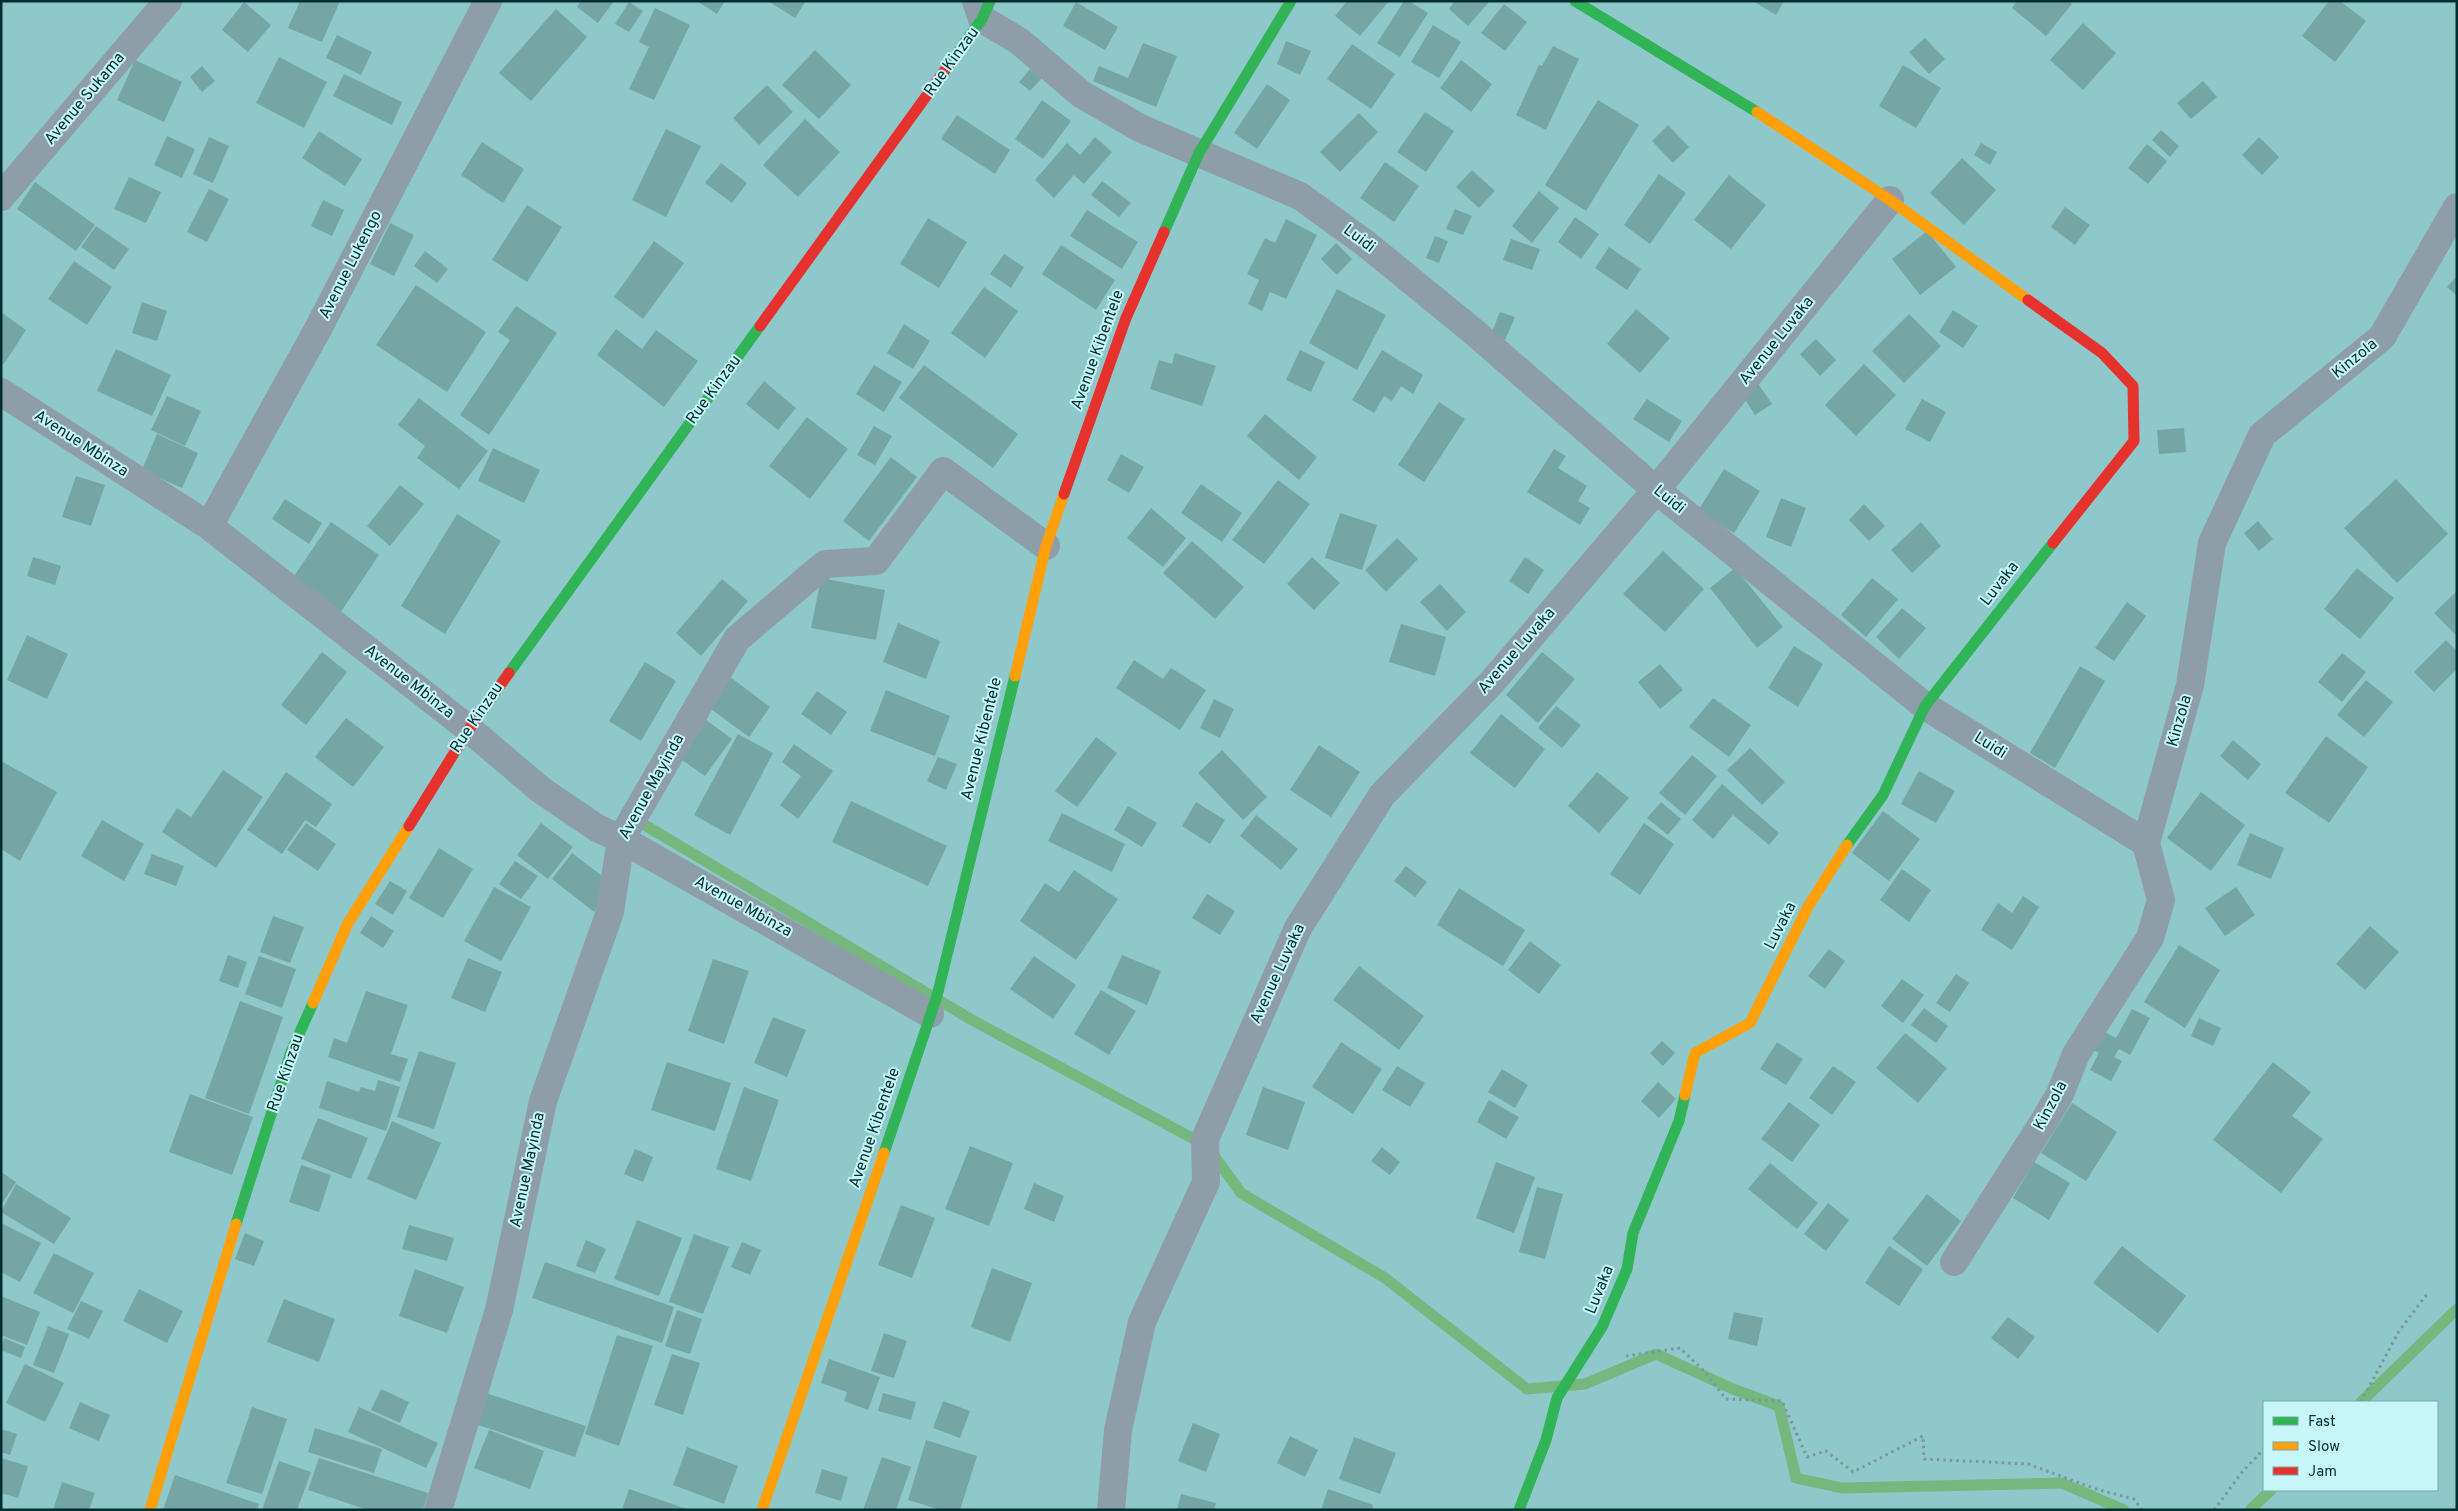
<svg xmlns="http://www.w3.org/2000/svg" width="2458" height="1511" viewBox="0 0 2458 1511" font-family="Overpass,sans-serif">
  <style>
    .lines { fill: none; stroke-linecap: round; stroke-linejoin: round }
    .stream { stroke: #76b77e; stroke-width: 11 }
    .building { fill: #76a6a4 }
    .path { stroke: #7e959c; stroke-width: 3; stroke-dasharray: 2.5 4; stroke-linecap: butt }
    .street { stroke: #8e9ea9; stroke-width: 28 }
    .fast { stroke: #30b455; stroke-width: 11 }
    .slow { stroke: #ff9f0a; stroke-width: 11 }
    .jam { stroke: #e5322d; stroke-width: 11 }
    .labels { text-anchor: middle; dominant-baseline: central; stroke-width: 4; stroke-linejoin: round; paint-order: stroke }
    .street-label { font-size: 16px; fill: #002f31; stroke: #c6f6f8 }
  </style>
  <rect width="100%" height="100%" fill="#8ec8cb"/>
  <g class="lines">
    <path class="stream" d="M633 818 972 1020 1207 1146 1241 1193 1385 1278 1527 1389 1585 1384 1656 1354 1733 1389 1779 1406 1796 1478 1842 1488 2062 1483 2124 1510
      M2361 1402 2457 1309
      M2250 1510 2271 1490"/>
  </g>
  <path class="building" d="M300 1H340L322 42 288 28Z
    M581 1H614L598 23 577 7Z
    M697 1H725L717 14Z
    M768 1H806L795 18Z
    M1347 1H1389L1360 36 1335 16Z
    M1404 1H1409L1428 13 1400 57 1377 43Z
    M1455 1H1490L1468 26 1449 9Z
    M1753 1H1784L1776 15Z
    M2017 1H2069L2072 4 2046 36 2012 8Z
    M2329 1H2340L2366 21 2335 62 2302 36Z
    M244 2 271 25 248 52 222 30Z
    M629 2 643 11 629 32 615 24Z
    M1076 2 1118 27 1105 50 1063 26Z
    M1504 4 1527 22 1505 51 1481 33Z
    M655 8 690 25 654 100 629 89 649 47 639 42Z
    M556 9 587 37 531 101 499 73Z
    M2083 23 2116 53 2083 90 2050 60Z
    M1433 25 1461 42 1439 78 1411 62Z
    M337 35 372 52 361 75 326 58Z
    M1925 38 1945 59 1929 74 1909 52Z
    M1286 41 1311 51 1300 75 1277 64Z
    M1143 43 1177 56 1156 107 1093 81 1099 66 1128 78Z
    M1352 44 1395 74 1371 109 1327 79Z
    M1553 46 1579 59 1546 130 1516 115 1539 65 1542 66Z
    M815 50 851 85 819 119 782 85Z
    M279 57 327 82 304 128 256 103Z
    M135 60 182 82 164 122 117 100Z
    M1461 60 1492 84 1471 112 1440 88Z
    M1903 65 1941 88 1916 128 1879 106Z
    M202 66 215 81 202 92 190 77Z
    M1030 69 1042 78 1030 91 1019 82Z
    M344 74 402 102 392 125 333 96Z
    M2203 81 2217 97 2191 119 2177 103Z
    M1267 84 1290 100 1257 149 1234 133Z
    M767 85 793 112 759 145 733 118Z
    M1042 100 1071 121 1043 159 1015 139Z
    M1598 100 1639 125 1586 211 1545 185Z
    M1425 112 1454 131 1426 172 1397 152Z
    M1359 113 1378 132 1340 172 1320 152Z
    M957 115 1010 150 995 174 941 139Z
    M805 119 840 152 798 197 763 165Z
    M1668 125 1689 147 1673 163 1652 141Z
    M666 129 701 146 666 217 632 200Z
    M2161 130 2179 146 2170 157 2152 140Z
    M319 131 362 159 345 186 302 158Z
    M167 136 195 149 182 178 154 165Z
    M209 137 229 146 213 183 193 174Z
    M1095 137 1112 152 1084 184 1074 175 1054 198 1035 180 1067 143 1080 155Z
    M2259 137 2279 157 2262 175 2242 155Z
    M482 142 524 169 503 203 461 175Z
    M1981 143 1997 152 1990 165 1974 155Z
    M2147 144 2167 161 2148 184 2128 168Z
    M1962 158 1996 190 1964 225 1930 193Z
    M1385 162 1419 186 1394 222 1360 198Z
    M721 163 747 183 732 203 705 183Z
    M1472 170 1495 191 1479 208 1456 187Z
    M1659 174 1686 193 1650 244 1624 225Z
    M1729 175 1766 205 1731 249 1694 220Z
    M129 177 161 192 146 223 114 209Z
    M1102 181 1131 203 1119 217 1091 195Z
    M35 182 95 225 76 251 17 209Z
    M209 189 229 199 207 242 187 232Z
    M1539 191 1559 208 1532 243 1512 226Z
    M323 200 344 210 332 236 311 226Z
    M527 205 562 227 527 282 492 260Z
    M2065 207 2090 225 2075 245 2051 227Z
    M1455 209 1472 216 1463 235 1446 229Z
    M1087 210 1138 242 1122 269 1070 236Z
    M1575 217 1599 234 1581 259 1558 242Z
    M928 218 967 242 939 288 900 264Z
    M1286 219 1317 235 1286 299 1270 292 1262 311 1248 304 1259 280 1247 274 1265 238 1275 243Z
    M390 223 414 235 394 276 370 264Z
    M96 226 129 249 114 270 81 247Z
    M1927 231 1956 267 1920 295 1892 259Z
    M1435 236 1448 241 1439 263 1426 258Z
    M1511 239 1540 249 1532 270 1503 260Z
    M654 241 684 263 643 319 614 297Z
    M1336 243 1352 259 1337 275 1321 259Z
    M1061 245 1115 280 1096 310 1042 274Z
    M1609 247 1641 269 1627 290 1595 268Z
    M425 251 448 269 437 283 414 266Z
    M1004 254 1024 267 1011 288 990 274Z
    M74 261 112 287 87 325 48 299Z
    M2457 276V296L2447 287Z
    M416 285 486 332 447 392 376 345Z
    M984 287 1018 311 985 358 951 333Z
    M1337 289 1386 315 1357 370 1309 343Z
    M142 302 167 311 157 341 132 333Z
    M516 306 557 333 489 435 460 415 510 340 498 332Z
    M1636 309 1670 338 1640 373 1607 344Z
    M1953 310 1978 326 1963 348 1939 332Z
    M1 312 26 330 4 364 1 362Z
    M1500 312 1515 317 1505 340 1491 334Z
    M1909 314 1941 346 1904 383 1872 351Z
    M904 324 930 341 913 369 887 353Z
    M616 329 642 349 656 330 698 361 664 407 597 355Z
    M1816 339 1836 360 1820 376 1800 354Z
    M116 349 171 375 152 416 97 391Z
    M1300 350 1325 362 1311 392 1286 380Z
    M1382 350 1423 375 1413 394 1401 386 1392 401 1384 396 1374 413 1352 400Z
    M1175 353 1216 366 1202 406 1150 389 1159 360 1172 364Z
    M1864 364 1896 395 1856 436 1825 405Z
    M874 365 902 382 884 412 856 394Z
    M924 365 1018 434 993 468 899 398Z
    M764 381 796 408 778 430 746 404Z
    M1757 382 1772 404 1755 415 1740 392Z
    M167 396 201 411 185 446 151 430Z
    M419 398 488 451 459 489 417 458 425 446 398 425Z
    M1647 399 1682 421 1669 442 1633 419Z
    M1922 399 1946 412 1930 442 1905 429Z
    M1439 402 1465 419 1424 482 1398 465Z
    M1265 414 1317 457 1299 480 1247 436Z
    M807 417 848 449 810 499 769 466Z
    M874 426 892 436 875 465 857 455Z
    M2184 428 2186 452 2159 454 2157 430Z
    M157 434 198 453 182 488 142 470Z
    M493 448 540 470 524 503 478 481Z
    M1554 449 1566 456 1558 468 1587 486 1578 501 1590 508 1580 525 1527 492Z
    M1121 454 1144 467 1129 493 1107 480Z
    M891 457 917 477 869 541 843 521Z
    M1724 469 1760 491 1734 533 1698 511Z
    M76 476 105 485 91 526 62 517Z
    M2396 479 2448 534 2397 583 2344 528Z
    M1278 480 1310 504 1264 564 1232 540Z
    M1201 484 1242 513 1222 542 1181 513Z
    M400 485 424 504 390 546 367 526Z
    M1781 498 1806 508 1791 547 1766 537Z
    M285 499 322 523 309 544 272 519Z
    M1864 504 1885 526 1869 541 1849 520Z
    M1151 508 1186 538 1163 567 1127 538Z
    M1340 513 1377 525 1362 570 1325 558Z
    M457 514 501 541 445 634 401 606Z
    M2258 521 2273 539 2259 551 2244 533Z
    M331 522 379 555 340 613 292 579Z
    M1921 522 1941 546 1912 573 1891 550Z
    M1397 538 1418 559 1386 592 1365 570Z
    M1192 541 1244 587 1215 619 1163 573Z
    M1663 551 1704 589 1665 632 1623 594Z
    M33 557 61 566 55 585 27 576Z
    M1312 557 1340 583 1314 610 1287 584Z
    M1525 557 1544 570 1528 594 1509 581Z
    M1735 568 1783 627 1757 648 1710 588Z
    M2357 568 2394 598 2360 639 2324 609Z
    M821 578 885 590 876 640 811 628Z
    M1872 578 1898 599 1866 637 1841 615Z
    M722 579 748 601 701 656 676 633Z
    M1440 584 1466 612 1447 631 1420 602Z
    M2457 591V636L2434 613Z
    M2127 602 2146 616 2114 661 2095 648Z
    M1902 608 1926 628 1899 659 1876 637Z
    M898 623 940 641 926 679 883 662Z
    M1401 624 1446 637 1435 676 1389 662Z
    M27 635 68 654 47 699 7 680Z
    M2446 640 2457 651V669L2434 692 2414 672Z
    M1794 646 1823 664 1798 707 1768 688Z
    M322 652 347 672 306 725 281 705Z
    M1542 652 1575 679 1538 723 1506 695Z
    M2342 653 2366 672 2342 702 2318 682Z
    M1134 660 1163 679 1171 668 1206 690 1180 730 1116 688Z
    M645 662 676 681 641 741 609 721Z
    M1660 664 1683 690 1660 709 1638 682Z
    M2080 666 2105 681 2055 768 2030 753Z
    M729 676 770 707 749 737 707 706Z
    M2366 680 2393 702 2364 737 2337 715Z
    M886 690 950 716 935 756 870 731Z
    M817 691 847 712 831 735 801 714Z
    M1713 698 1751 725 1729 757 1689 727Z
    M1214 699 1234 709 1220 738 1200 728Z
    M1556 706 1581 725 1562 748 1538 728Z
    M1501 714 1545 749 1515 788 1470 753Z
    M702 717 732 739 705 776 675 755Z
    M346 718 384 747 353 787 315 757Z
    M738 734 773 753 730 835 694 815Z
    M2326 736 2368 767 2329 823 2285 793Z
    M1096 737 1117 753 1077 807 1055 791Z
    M2233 740 2261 764 2248 780 2220 756Z
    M794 744 833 771 798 819 780 805 801 776 782 762Z
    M1319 745 1360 772 1331 817 1290 790Z
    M1750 748 1785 782 1762 805 1727 770Z
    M1222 750 1267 797 1243 820 1198 773Z
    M1692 755 1717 776 1685 815 1659 793Z
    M938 757 957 764 946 790 927 781Z
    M1 761 57 792 20 861 1 849Z
    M223 770 263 797 216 868 162 832 177 808 191 817Z
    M1919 771 1955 791 1936 823 1901 804Z
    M286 772 332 804 316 827 305 820 282 854 247 830Z
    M1597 772 1629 798 1599 833 1568 806Z
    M1722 784 1779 833 1769 845 1733 815 1713 839 1692 820Z
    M2201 792 2245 825 2211 871 2167 838Z
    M851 801 947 846 928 886 832 842Z
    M1196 802 1225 820 1210 844 1182 826Z
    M1661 802 1681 819 1668 835 1647 818Z
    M1128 806 1157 823 1142 847 1114 830Z
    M1883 811 1920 839 1889 881 1852 853Z
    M1062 813 1125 844 1112 872 1048 841Z
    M1256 815 1298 849 1281 870 1240 836Z
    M102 820 144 844 124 881 81 856Z
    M306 823 336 844 318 871 287 850Z
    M541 823 573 847 548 879 517 855Z
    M1644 823 1674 844 1640 895 1610 874Z
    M2250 833 2284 848 2271 879 2237 865Z
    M439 848 473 869 443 918 409 898Z
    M572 853 614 885 594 912 552 879Z
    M152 854 184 866 176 886 144 874Z
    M515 861 538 876 521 899 499 884Z
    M1406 866 1427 882 1415 897 1394 881Z
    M1902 869 1931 890 1909 922 1880 900Z
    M1074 870 1118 899 1076 960 1020 921 1045 883 1059 892Z
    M390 881 407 891 393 915 375 904Z
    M494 887 531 907 501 961 464 941Z
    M2236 887 2255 915 2225 936 2205 908Z
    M1459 888 1525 930 1503 966 1437 925Z
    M1207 894 1235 911 1220 935 1192 918Z
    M2023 896 2039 907 2012 950 1981 930 1998 903 2012 913Z
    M273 916 304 927 290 963 260 952Z
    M371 916 394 931 383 948 360 933Z
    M2370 926 2399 952 2365 990 2336 964Z
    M1530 941 1561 965 1539 994 1508 970Z
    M2179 945 2220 970 2185 1028 2144 1002Z
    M1829 949 1845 961 1825 989 1808 976Z
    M228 955 247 962 238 988 219 981Z
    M1122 955 1161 971 1147 1005 1107 988Z
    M259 956 296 969 282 1008 245 994Z
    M1034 956 1076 985 1053 1019 1010 989Z
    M468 958 502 972 485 1012 451 998Z
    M713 959 749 971 724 1044 688 1031Z
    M1359 966 1424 1016 1399 1050 1333 1000Z
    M1956 974 1969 983 1950 1012 1936 1003Z
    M1902 979 1924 995 1903 1023 1881 1006Z
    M1101 990 1136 1011 1109 1055 1074 1034Z
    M366 991 408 1005 391 1054 408 1059 400 1082 328 1057 334 1038 347 1043Z
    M240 1001 283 1017 249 1114 205 1098Z
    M1924 1008 1948 1026 1936 1043 1911 1025Z
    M2132 1009 2150 1018 2130 1055 2119 1049 2114 1057 2122 1061 2111 1081 2090 1070 2099 1053 2091 1049 2101 1030 2116 1038Z
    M773 1017 806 1030 787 1077 754 1063Z
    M2199 1018 2221 1028 2213 1046 2191 1036Z
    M1905 1033 1947 1068 1918 1103 1876 1068Z
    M1662 1041 1675 1053 1663 1066 1650 1053Z
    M1341 1042 1382 1069 1353 1114 1312 1087Z
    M1777 1042 1803 1059 1786 1085 1760 1069Z
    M419 1051 456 1063 434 1129 397 1117Z
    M667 1062 731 1083 715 1131 651 1110Z
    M2273 1062 2311 1092 2292 1116 2323 1139 2281 1193 2213 1140Z
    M1397 1066 1425 1083 1410 1107 1382 1090Z
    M1833 1066 1856 1082 1832 1115 1809 1098Z
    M1502 1069 1528 1085 1515 1108 1488 1092Z
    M378 1080 400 1087 386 1131 319 1108 327 1081 359 1092 361 1087 375 1091Z
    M1658 1082 1676 1099 1659 1118 1641 1101Z
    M744 1087 779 1100 751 1181 716 1169Z
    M1263 1087 1305 1102 1288 1150 1246 1135Z
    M190 1094 253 1117 232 1175 169 1152Z
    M1489 1100 1519 1117 1506 1139 1477 1122Z
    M1789 1102 1820 1125 1792 1162 1761 1139Z
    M2072 1103 2117 1132 2086 1181 2041 1153Z
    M318 1118 368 1138 351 1179 301 1159Z
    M392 1121 441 1143 416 1200 367 1179Z
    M970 1146 1013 1163 989 1226 945 1209Z
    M1382 1147 1400 1162 1390 1175 1371 1161Z
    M635 1149 653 1157 643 1182 624 1174Z
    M1496 1162 1535 1177 1514 1233 1476 1218Z
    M2034 1162 2070 1183 2049 1220 2013 1198Z
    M1770 1163 1818 1203 1797 1229 1748 1189Z
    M301 1165 331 1175 319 1212 289 1202Z
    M1 1172 16 1182 1 1205Z
    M1034 1183 1064 1196 1054 1222 1024 1209Z
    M16 1184 71 1218 54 1244 1 1212Z
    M1537 1187 1563 1194 1545 1259 1519 1252Z
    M1927 1194 1961 1221 1927 1266 1892 1239Z
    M1828 1203 1849 1220 1826 1251 1804 1234Z
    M901 1205 935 1218 912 1278 878 1265Z
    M637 1220 682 1238 659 1296 614 1279Z
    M1 1223 41 1243 20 1282 1 1272Z
    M409 1225 454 1238 447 1261 402 1249Z
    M245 1233 264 1241 254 1266 235 1259Z
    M694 1234 729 1247 703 1314 669 1302Z
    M586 1240 606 1249 595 1273 576 1266Z
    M742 1242 761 1250 750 1275 731 1267Z
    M1889 1246 1923 1269 1899 1306 1865 1283Z
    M2122 1246 2186 1296 2158 1333 2093 1283Z
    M54 1253 94 1273 73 1313 33 1293Z
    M545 1262 674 1307 662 1343 532 1298Z
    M992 1268 1032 1283 1010 1342 971 1327Z
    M415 1269 464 1287 447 1333 399 1316Z
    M139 1289 183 1311 167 1343 123 1321Z
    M1 1296 40 1312 27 1345 1 1335Z
    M284 1299 335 1319 319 1362 267 1342Z
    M81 1301 103 1311 89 1339 67 1329Z
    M677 1310 702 1319 690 1354 665 1346Z
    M1734 1312 1763 1318 1757 1346 1728 1339Z
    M2008 1317 2035 1337 2018 1359 1991 1338Z
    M48 1326 69 1334 54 1373 33 1365Z
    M884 1333 907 1341 894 1378 871 1371Z
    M617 1335 653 1346 619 1446 585 1434Z
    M4 1338 25 1347 21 1358 1 1350Z
    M672 1354 700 1363 683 1415 654 1405Z
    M829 1359 880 1377 868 1410 844 1401 847 1392 821 1383Z
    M25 1364 64 1383 45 1422 6 1403Z
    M381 1389 409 1402 400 1423 371 1410Z
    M486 1393 586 1426 575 1457 475 1424Z
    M883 1393 916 1402 911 1420 878 1411Z
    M943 1401 970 1411 960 1438 933 1428Z
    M80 1402 110 1415 99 1441 69 1428Z
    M252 1407 287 1419 262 1494 226 1483Z
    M359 1407 438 1443 426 1468 348 1432Z
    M1193 1423 1220 1434 1206 1472 1178 1461Z
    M315 1428 382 1449 374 1473 308 1452Z
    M1 1429 17 1434 10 1455 1 1452Z
    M489 1430 544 1451 530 1489 474 1468Z
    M1290 1436 1318 1450 1305 1477 1277 1463Z
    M1354 1437 1396 1453 1380 1494 1339 1479Z
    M926 1440 977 1456 960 1510H941L908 1500Z
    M687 1447 738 1466 724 1504 673 1485Z
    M882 1457 911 1467 896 1510H863Z
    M1 1458 28 1466 18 1498 1 1493Z
    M319 1458 428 1493 423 1510H368L308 1490Z
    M279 1461 311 1472 297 1510H262Z
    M822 1469 848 1477 841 1501 815 1493Z
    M175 1475 259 1504 257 1510H163Z
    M62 1482 95 1493 89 1510H53Z
    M629 1489 687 1509V1510H622Z
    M1328 1489 1373 1505 1372 1510H1321Z
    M1181 1494 1216 1503 1214 1510H1177Z"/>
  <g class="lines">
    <path class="path" d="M1626 1356 1680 1348 1704 1371 1726 1399 1782 1401 1807 1457 1826 1451 1853 1472 1923 1436 1924 1459 2028 1464 2096 1489 2134 1499 2142 1510
      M2361 1402 2399 1331 2427 1294
      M2214 1510 2243 1471 2264 1449"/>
    <path class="street" d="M976 1 982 19 1019 41 1081 94 1140 128 1300 196 1365 243 1474 332 1656 490 1925 706 2146 843
      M1 197 168 1
      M1 392 209 526 469 729 541 790 597 828 621 839 930 1014
      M209 526 319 327 488 1
      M1954 1262 2044 1121 2060 1094 2076 1054 2150 938 2161 900 2146 843 2190 685 2212 543 2262 435 2382 337 2457 207
      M438 1510 499 1310 543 1101 610 912 621 839 737 639 825 564 876 561 943 471 1046 546
      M1111 1510 1118 1430 1142 1322 1206 1182 1205 1139 1298 928 1382 795 1492 682 1656 490 1890 200"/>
    <path class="fast" d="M1575 1 1757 112
      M948 66 982 19 990 1
      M1164 232 1199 153 1291 1
      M509 673 760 326
      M1847 845 1883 795 1925 706 2053 543
      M884 1153 937 996 1015 676
      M236 1224 291 1052 313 1003
      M1519 1510 1546 1440 1557 1398 1602 1327 1627 1269 1633 1233 1679 1121 1685 1095"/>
    <path class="slow" d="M1757 112 1890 200 2028 300
      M1015 676 1046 546 1064 494
      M313 1003 348 923 409 826
      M1685 1095 1695 1053 1750 1023 1809 905 1847 845
      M150 1510 236 1224
      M762 1510 884 1153"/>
    <path class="jam" d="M2028 300 2102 353 2133 386 2134 441 2053 543
      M760 326 948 66
      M1064 494 1126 318 1164 232
      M409 826 469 729 509 673"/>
  </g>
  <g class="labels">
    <g class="street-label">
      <text transform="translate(952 62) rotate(-54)">Rue Kinzau</text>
      <text transform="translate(85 99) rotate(-50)">Avenue Sukama</text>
      <text transform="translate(1359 239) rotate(37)">Luidi</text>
      <text transform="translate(351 265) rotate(-63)">Avenue Lukengo</text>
      <text transform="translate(1777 341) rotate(-51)">Avenue Luvaka</text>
      <text transform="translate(1098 350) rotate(-70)">Avenue Kibentele</text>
      <text transform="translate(2355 359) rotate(-39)">Kinzola</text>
      <text transform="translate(714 390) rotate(-54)">Rue Kinzau</text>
      <text transform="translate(81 444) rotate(33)">Avenue Mbinza</text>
      <text transform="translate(1669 500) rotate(39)">Luidi</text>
      <text transform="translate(2000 584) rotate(-52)">Luvaka</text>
      <text transform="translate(1517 651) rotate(-49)">Avenue Luvaka</text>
      <text transform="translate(409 682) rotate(38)">Avenue Mbinza</text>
      <text transform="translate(477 718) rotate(-56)">Rue Kinzau</text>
      <text transform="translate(2180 721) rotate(-74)">Kinzola</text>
      <text transform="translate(982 739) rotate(-76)">Avenue Kibentele</text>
      <text transform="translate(1990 746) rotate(32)">Luidi</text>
      <text transform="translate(652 787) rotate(-61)">Avenue Mayinda</text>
      <text transform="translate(743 907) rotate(29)">Avenue Mbinza</text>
      <text transform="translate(1781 926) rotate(-63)">Luvaka</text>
      <text transform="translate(1278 974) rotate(-65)">Avenue Luvaka</text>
      <text transform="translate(286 1073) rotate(-71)">Rue Kinzau</text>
      <text transform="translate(2051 1106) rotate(-62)">Kinzola</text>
      <text transform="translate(875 1128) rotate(-71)">Avenue Kibentele</text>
      <text transform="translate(528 1170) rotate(-78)">Avenue Mayinda</text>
      <text transform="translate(1600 1290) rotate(-68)">Luvaka</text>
    </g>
  </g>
  <rect width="2458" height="1511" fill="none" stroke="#002f31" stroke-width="5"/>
  <rect x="2263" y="1401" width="175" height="90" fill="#c6f6f8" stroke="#77a6a8"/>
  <rect x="2273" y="1417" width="25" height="8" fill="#30b455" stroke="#77a6a8"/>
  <text x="2308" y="1426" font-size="15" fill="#002f31">Fast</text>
  <rect x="2273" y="1442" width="25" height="8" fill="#ff9f0a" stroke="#77a6a8"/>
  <text x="2308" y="1451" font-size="15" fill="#002f31">Slow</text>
  <rect x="2273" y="1467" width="25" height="8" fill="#e5322d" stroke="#77a6a8"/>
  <text x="2308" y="1476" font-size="15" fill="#002f31">Jam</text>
</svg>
